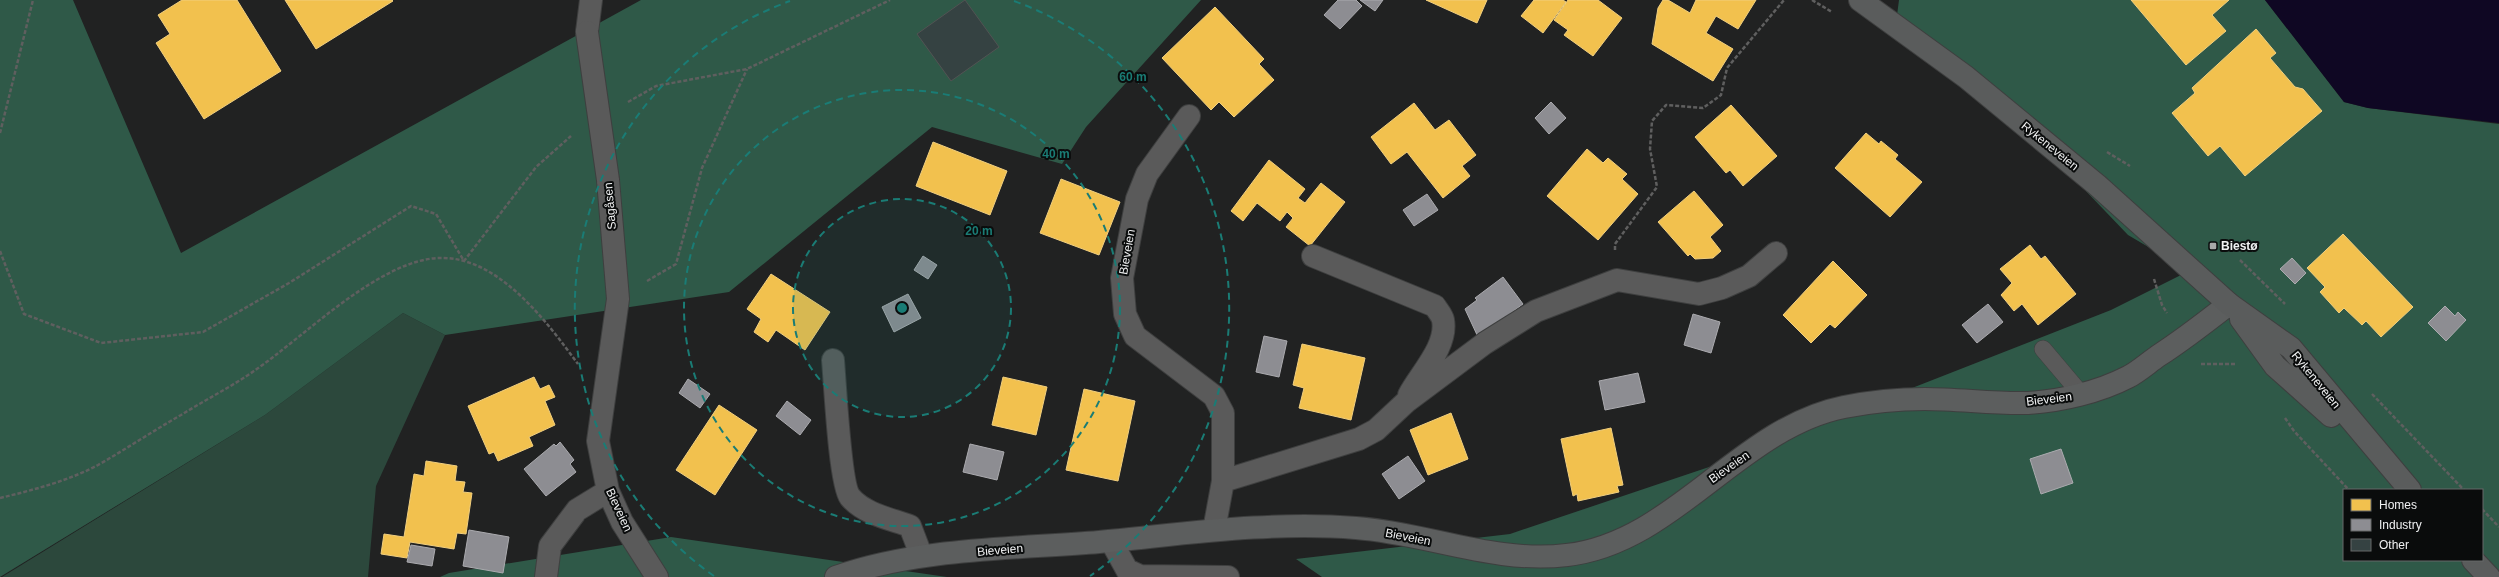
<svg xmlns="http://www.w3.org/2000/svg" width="2499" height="577" viewBox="0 0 2499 577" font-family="Helvetica,sans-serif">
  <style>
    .green { fill: #2c483c }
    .forest { fill: #2f5948; fill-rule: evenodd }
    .water { fill: #0f0723 }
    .homes { fill: #f2c14e; stroke: #f1cf7f }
    .industry { fill: #8d8d92; stroke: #ababaf }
    .building { fill: #354242; stroke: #515353 }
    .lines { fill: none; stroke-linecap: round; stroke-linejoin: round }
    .lane-casing { stroke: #3e3f3f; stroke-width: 18 }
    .street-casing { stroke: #3e3f3f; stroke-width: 24 }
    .secondary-casing { stroke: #3e3f3f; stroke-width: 24 }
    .primary-casing { stroke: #3e3f3f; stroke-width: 24 }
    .path { stroke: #5f5f5f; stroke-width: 2.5; stroke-dasharray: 4 2; stroke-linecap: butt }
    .lane { stroke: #5a5a5a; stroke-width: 17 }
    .street { stroke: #5a5a5a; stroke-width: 22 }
    .secondary { stroke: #5c5e5e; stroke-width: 22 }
    .primary { stroke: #5a5c5c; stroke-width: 22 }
    .street-bridge-casing { stroke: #3e3f3f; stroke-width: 24; stroke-linecap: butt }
    .street-bridge { stroke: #5a5a5a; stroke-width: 22 }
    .ring { fill: none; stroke: #1a7c75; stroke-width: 2; stroke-dasharray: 7 5 }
    .poi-dot { fill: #a8a9a9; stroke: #0a0c0c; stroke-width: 1.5 }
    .labels { text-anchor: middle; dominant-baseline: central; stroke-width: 4; stroke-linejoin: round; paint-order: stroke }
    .street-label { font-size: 12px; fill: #f0f1f2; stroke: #0a0c0c }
    .poi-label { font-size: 12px; font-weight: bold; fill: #f0f1f2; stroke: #0a0c0c; text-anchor: start }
    .centre { fill: #1a7c75; stroke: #0a0c0c; stroke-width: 2 }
    .ring-label { font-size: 12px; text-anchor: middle; font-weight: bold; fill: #1a7c75; stroke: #0a0c0c; stroke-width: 4; stroke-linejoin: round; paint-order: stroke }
  </style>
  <rect width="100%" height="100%" fill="#212222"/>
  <path class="green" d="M403 313 445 335 376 486 368 577H2L265 415Z"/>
  <path class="forest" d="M0 0H73L181 253 641 0H1201L1086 127 1062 164 932 127 729 292 445 335 403 313 265 415 0 577Z
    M1899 0H2265L2344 102 2368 108 2499 124V577H1322L1296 559 1510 534 1718 464 2111 310 2189 271 2128 235 2061 165 1896 23ZM2344 490H2482V560H2344Z
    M671 537 947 577H440L449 573Z"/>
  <path class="water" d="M2265 0H2499V123L2368 108 2344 102Z"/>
  <path class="homes" d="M182 0H237L281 71 204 119 156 43 170 34 158 15Z
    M285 0H392L393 1 316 49Z
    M1426 0H1487L1477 23Z
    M1534 0H1563L1566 2 1543 33 1521 16Z
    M1568 0H1598L1622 18 1593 56 1564 35 1568 30 1554 20Z
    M1663 0H1668L1690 13 1696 0H1756L1738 29 1716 16 1706 33 1733 49 1713 81 1652 44 1658 8Z
    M2131 0H2229L2212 15 2226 31 2186 65Z
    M1215 7 1264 59 1259 64 1274 80 1234 117 1219 102 1211 110 1162 58Z
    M2256 29 2276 53 2270 58 2295 87 2303 89 2322 111 2245 176 2220 146 2208 156 2172 113 2195 93 2192 88Z
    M1414 103 1435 130 1449 120 1476 155 1462 166 1470 176 1443 198 1407 152 1391 164 1371 137Z
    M1731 105 1777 156 1743 186 1730 170 1726 173 1695 137Z
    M1866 133 1879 144 1881 141 1898 155 1895 159 1922 182 1890 217 1835 168Z
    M933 142 1007 171 990 215 916 186Z
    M1587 149 1603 163 1608 158 1627 174 1622 179 1638 194 1598 240 1547 196Z
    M1269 160 1305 189 1298 198 1305 203 1321 183 1345 202 1310 246 1286 227 1293 218 1287 212 1280 221 1257 203 1243 221 1231 211Z
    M1061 179 1120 202 1099 255 1040 233Z
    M1694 191 1723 225 1710 237 1721 251 1713 258 1695 259 1690 254 1688 256 1658 222Z
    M2343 234 2413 307 2381 337 2366 321 2362 325 2344 308 2339 313 2320 292 2325 287 2307 268Z
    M2030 245 2041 259 2045 256 2076 294 2038 325 2022 304 2014 311 2001 295 2012 283 2000 269Z
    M1833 261 1867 295 1835 328 1830 324 1811 343 1783 315Z
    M771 274 830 312 805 350 776 330 768 342 754 332 761 319 747 309Z
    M1302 344 1365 358 1351 420 1299 408 1304 388 1293 385Z
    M534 377 540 389 549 385 555 397 545 401 555 425 529 437 533 446 498 461 494 452 489 454 468 406Z
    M1003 377 1047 387 1036 435 992 425Z
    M1084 389 1135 401 1118 481 1066 470Z
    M719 405 757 430 715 495 676 470Z
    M1451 413 1468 459 1428 475 1410 430Z
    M1611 428 1623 485 1617 486 1619 492 1578 501 1577 494 1573 496 1561 439Z
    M426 461 457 466 455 481 465 482 463 492 472 493 466 534 457 533 454 549 410 542 407 558 381 554 384 534 404 537 414 474 424 476Z"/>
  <path class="industry" d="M1338 0H1356L1362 6 1340 29 1324 15Z
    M1360 0H1383L1375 11Z
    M1551 102 1566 118 1549 134 1535 118Z
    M1427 194 1438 210 1414 226 1403 210Z
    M923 256 937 265 928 279 914 270Z
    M2292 258 2306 273 2295 284 2280 269Z
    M1503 277 1523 304 1478 337 1465 309 1477 300 1475 298Z
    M908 294 921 318 894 332 882 307Z
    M1988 304 2003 322 1977 343 1962 325Z
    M2445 306 2455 316 2458 312 2466 320 2446 341 2428 323Z
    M1693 314 1720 322 1711 353 1684 345Z
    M1264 336 1287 341 1279 377 1256 372Z
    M1638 373 1645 402 1605 410 1599 381Z
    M688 379 710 394 700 408 679 393Z
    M787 401 811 420 800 435 776 416Z
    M560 442 574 460 570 464 576 472 546 496 524 469 554 444 556 446Z
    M970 444 1004 452 997 480 963 472Z
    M2061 449 2073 483 2041 494 2030 459Z
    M1408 456 1425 481 1399 499 1382 474Z
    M469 530 509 537 503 573 463 566Z
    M411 545 435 549 432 566 407 562Z"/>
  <path class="building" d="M965 0 999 47 951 81 917 34Z"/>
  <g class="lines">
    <defs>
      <path id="lane" d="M2043 349 2081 394"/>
      <path id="street" d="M587 32 591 0
        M1189 116 1147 174 1137 199 1122 278 1125 314 1135 336 1214 396 1223 413V481L1214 530
        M608 180 618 299 598 441 608 491 622 522 657 577
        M1313 256 1435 306C1437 310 1442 315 1443 320 1448 346 1420 374 1409 395
        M833 360C835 383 840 484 850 497 864 514 891 519 910 526L918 547 919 556
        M1223 481 1359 439 1376 430 1406 402 1485 343 1536 311 1617 280 1699 294 1722 288 1749 276 1776 253
        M1111 541 1127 570 1140 576 1228 577
        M546 577 550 546 577 510 608 491"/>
      <path id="secondary" d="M836 577C919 548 1012 549 1099 542 1185 534 1270 521 1356 528 1427 533 1495 564 1567 555 1674 543 1739 428 1844 407 1869 402 1899 399 1925 399 1959 399 1994 404 2028 403 2061 401 2099 392 2128 377 2138 372 2148 363 2158 356 2183 340 2206 322 2229 304"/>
      <path id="primary" d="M1860 0 1966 77 2097 185 2229 304 2291 348 2410 490
        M2241 319 2275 366 2331 416
        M2473 560 2489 577"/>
    </defs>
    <use href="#lane" class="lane-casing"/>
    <use href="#street" class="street-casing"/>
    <use href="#secondary" class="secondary-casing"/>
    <use href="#primary" class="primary-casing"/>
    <path class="path" d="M1812 0 1832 12
      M628 102 656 86 747 69 890 0
      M0 133 33 0
      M2107 152 2130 166
      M1615 250V244L1657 187 1650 149 1652 121 1666 105 1703 108 1721 95 1727 68 1784 0
      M0 251 24 314 101 343 203 332 289 283 411 206 436 214 464 261 536 167 571 136
      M2240 260 2285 304
      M2154 279 2162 305 2167 313
      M647 281 676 264 702 168 747 69
      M2201 364H2235
      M2372 394 2464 490
      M2285 418 2294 431 2349 490
      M0 498C33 490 68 481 98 465 126 449 153 431 181 415 205 400 231 387 254 371 304 337 381 258 441 258 499 257 547 322 578 364
      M2482 509 2499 527"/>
    <use href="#lane" class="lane"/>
    <use href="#street" class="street"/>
    <use href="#secondary" class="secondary"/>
    <use href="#primary" class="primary"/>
    <defs>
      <path id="street-bridge" d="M587 32 608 180"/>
    </defs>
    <use href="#street-bridge" class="street-bridge-casing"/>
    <use href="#street-bridge" class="street-bridge"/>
  </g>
  <circle cx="902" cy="308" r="109" fill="#1a7c75" fill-opacity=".12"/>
  <g class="ring">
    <circle cx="902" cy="308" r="109"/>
    <circle cx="902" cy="308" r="218"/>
    <path d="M714 576A327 327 0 0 1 790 1M1014 1A327 327 0 0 1 1090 576"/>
  </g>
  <rect class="poi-dot" x="2209" y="242" width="8" height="8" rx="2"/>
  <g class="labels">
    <g class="street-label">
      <text transform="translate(2050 146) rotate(39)">Rykeneveien</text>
      <text transform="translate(610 206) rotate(-95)">Sagåsen</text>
      <text transform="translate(1127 252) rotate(-80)">Bieveien</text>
      <text transform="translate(2316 380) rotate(51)">Rykeneveien</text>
      <text transform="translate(2049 399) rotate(-7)">Bieveien</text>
      <text transform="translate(1729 467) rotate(-35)">Bieveien</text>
      <text transform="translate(619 510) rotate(65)">Bieveien</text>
      <text transform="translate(1408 537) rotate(11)">Bieveien</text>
      <text transform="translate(1000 550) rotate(-5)">Bieveien</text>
    </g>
    <g class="poi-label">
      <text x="2221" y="246">Biestø</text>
    </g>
  </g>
  <circle cx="902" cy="308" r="6" class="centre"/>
  <g class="ring-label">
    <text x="1133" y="81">60 m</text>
    <text x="1056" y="158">40 m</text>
    <text x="979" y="235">20 m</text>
  </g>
  <rect x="2343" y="489" width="140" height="72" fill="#0a0c0c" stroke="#666868"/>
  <rect x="2351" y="499" width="20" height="12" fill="#f2c14e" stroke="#666868"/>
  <text x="2379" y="509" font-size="12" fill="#f0f1f2">Homes</text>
  <rect x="2351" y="519" width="20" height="12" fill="#8d8d92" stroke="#666868"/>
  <text x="2379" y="529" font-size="12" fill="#f0f1f2">Industry</text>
  <rect x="2351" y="539" width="20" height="12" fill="#354242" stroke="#666868"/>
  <text x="2379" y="549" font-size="12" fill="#f0f1f2">Other</text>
</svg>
